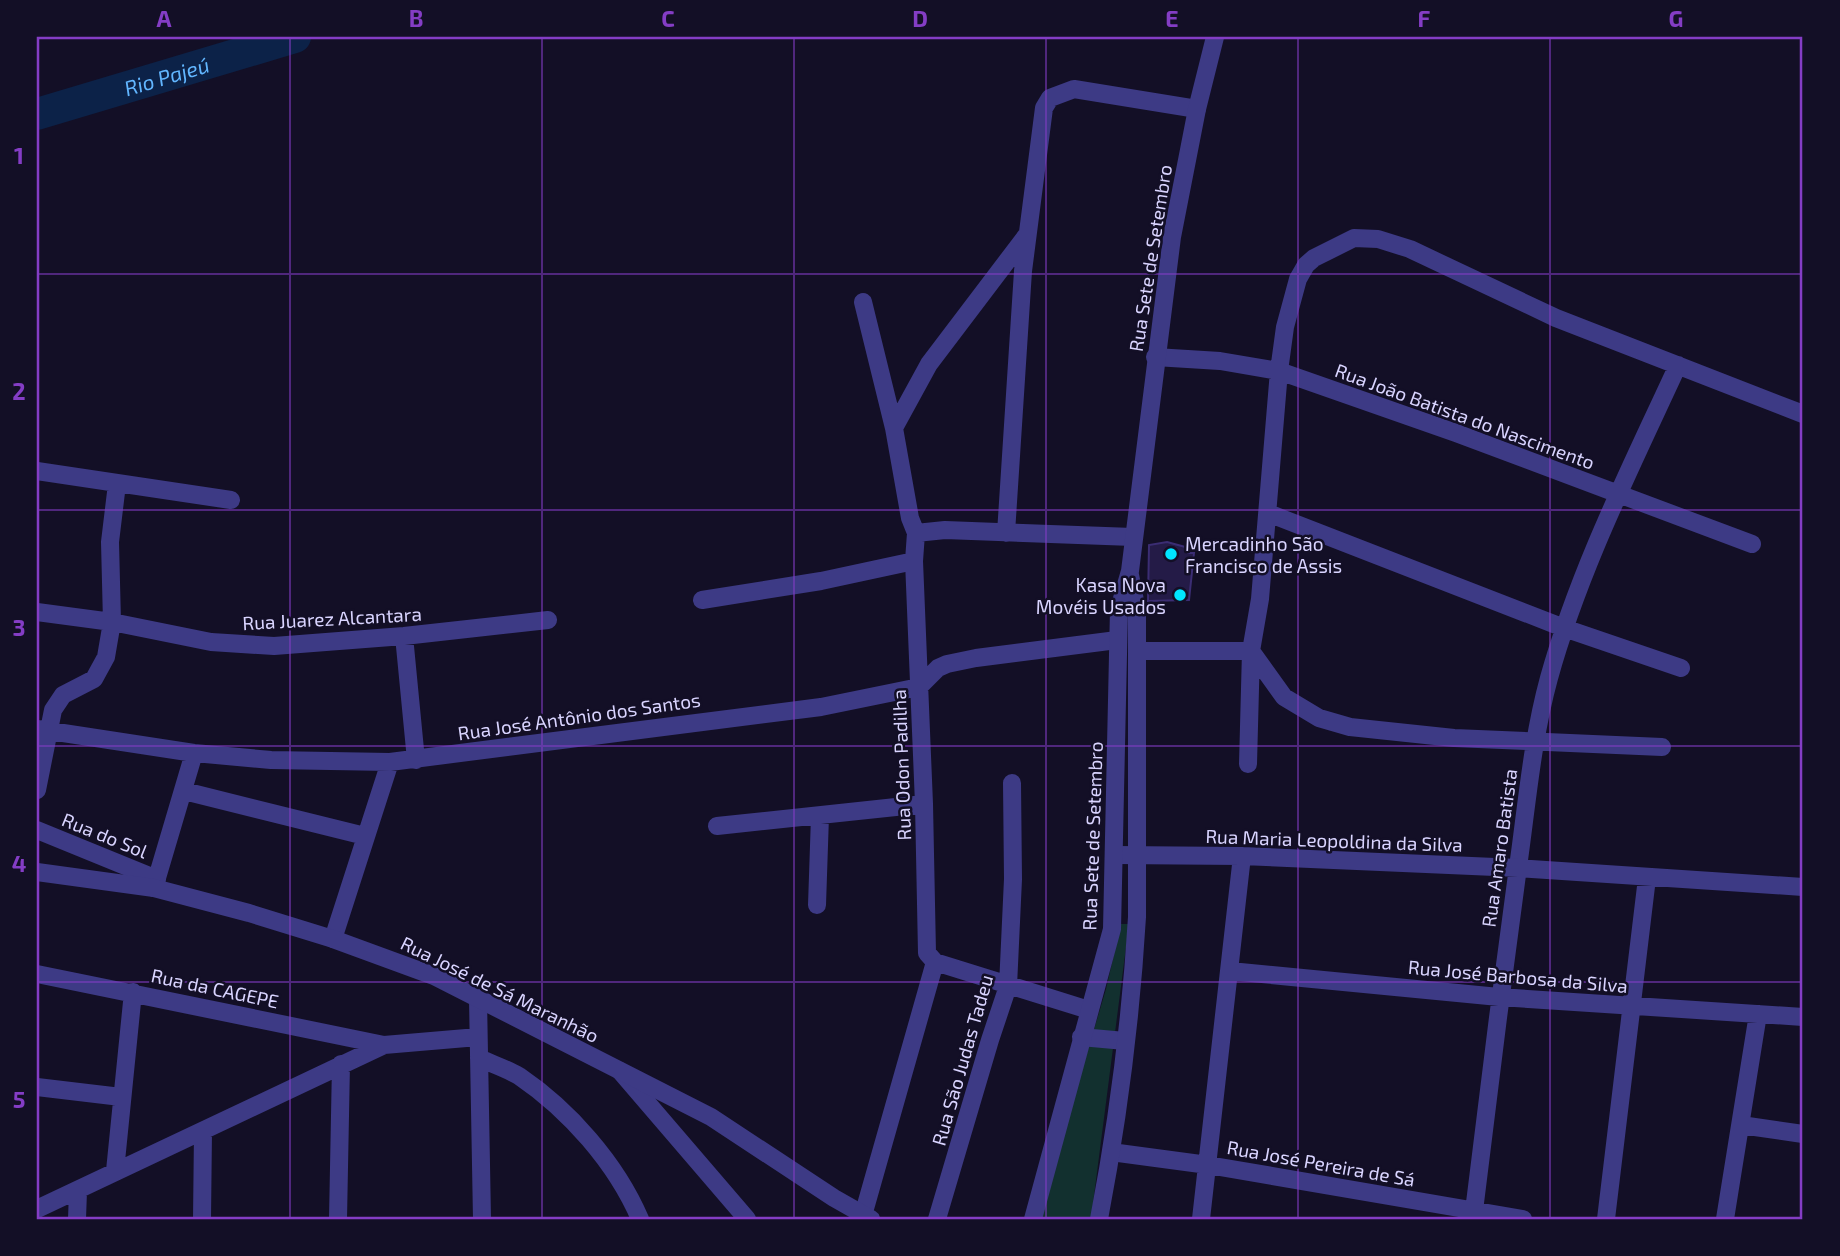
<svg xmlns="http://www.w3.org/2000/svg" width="1840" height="1256" viewBox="0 0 1840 1256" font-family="'Exo 2',sans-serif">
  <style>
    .green { fill: #12302f }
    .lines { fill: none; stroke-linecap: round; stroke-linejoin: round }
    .river { stroke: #0c2248; stroke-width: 32 }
    .building { fill: #241b47; stroke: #3b2d73; stroke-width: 2 }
    .minor { stroke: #3d3a85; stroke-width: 18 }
    .tertiary { stroke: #3d3a85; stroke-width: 18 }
    .grid { fill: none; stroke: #843dc5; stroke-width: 2; stroke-opacity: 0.55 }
    .poi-dot { fill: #00e5ff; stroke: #130f26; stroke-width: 2.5 }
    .labels { text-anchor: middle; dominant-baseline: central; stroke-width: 5; stroke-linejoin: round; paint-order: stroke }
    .street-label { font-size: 19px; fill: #d9d4ff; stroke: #130f26 }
    .poi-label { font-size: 19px; fill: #d9d4ff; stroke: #130f26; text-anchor: start }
    .water-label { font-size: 21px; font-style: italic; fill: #62b6ff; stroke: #130f26 }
    .neatline { fill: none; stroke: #843dc5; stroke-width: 2.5 }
    .grid-label { font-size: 23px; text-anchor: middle; font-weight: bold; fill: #843dc5 }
  </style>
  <rect width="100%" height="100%" fill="#130f26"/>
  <path class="green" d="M1121 924H1129L1091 1219H1038L1106 989Z"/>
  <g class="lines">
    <path class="river" id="s1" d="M37 114 295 37"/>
  </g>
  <path class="building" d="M1167 542 1189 548 1188 553H1194L1189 600 1148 601 1149 545Z"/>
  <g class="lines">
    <path class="minor" d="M1155 357 1220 361 1279 371 1456 433 1752 544
      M894 428 929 364 1026 236
      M37 471 231 500
      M1268 513 1564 628 1681 668
      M916 533 945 530 1133 537
      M1006 533 1023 271 1044 108 1050 98 1074 89 1197 109
      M702 600 821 581 914 561
      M37 612 112 622 211 642 274 646 404 636 548 620
      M404 636 416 760
      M1137 651H1251L1284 697 1319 718 1350 727 1454 738 1662 747
      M37 729 194 753 271 760 390 762 821 707 919 687 938 668 947 664 976 658 1117 640
      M1248 764 1251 651 1260 599 1279 371 1285 327 1298 279 1306 265 1314 258 1354 238 1378 239 1410 249 1556 318 1803 414
      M37 790 53 710 63 695 94 679 106 657 112 622 110 542 117 484
      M184 791 365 836
      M717 826 924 804
      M37 830 157 879
      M1115 855 1242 856 1518 868 1803 887
      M154 888 194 753
      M817 905 820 816
      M333 939 390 762
      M935 962 1089 1010
      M1230 971 1499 997 1803 1017
      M37 974 384 1045
      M478 999 482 1219
      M1081 1037 1125 1041
      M479 1058C492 1064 507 1069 519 1076 569 1110 616 1163 640 1219
      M620 1071 747 1219
      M37 1087 121 1097
      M1741 1125 1803 1134
      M1111 1152 1208 1165 1523 1219
      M115 1171 133 992
      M37 1209 384 1045 478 1037
      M77 1219 78 1191
      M202 1219 203 1131
      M338 1219 341 1064
      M862 1219 935 962 927 953 924 804 914 561 916 533 910 518 894 428 863 302
      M937 1219 990 1040 1008 986 1013 879 1012 783
      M1201 1219 1242 856
      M1473 1219C1487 1102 1502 984 1518 867 1527 804 1532 740 1549 678 1579 570 1631 467 1678 365
      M1606 1219 1647 878
      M1725 1219 1758 1014"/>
    <path class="tertiary" d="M37 872 154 888 249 913 333 939 434 976 711 1117 834 1198 871 1219
      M1033 1219 1112 929 1119 609 1130 571 1172 237 1197 109 1215 37
      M1099 1219C1118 1120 1131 1018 1137 917V611L1130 575"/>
  </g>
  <path class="grid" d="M290 37V1219M542 37V1219M794 37V1219M1046 37V1219M1298 37V1219M1550 37V1219M37 274H1803M37 510H1803M37 746H1803M37 982H1803"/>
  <g class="poi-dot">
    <circle cx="1171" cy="554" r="7"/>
    <circle cx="1180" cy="595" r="7"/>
  </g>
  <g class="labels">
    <g class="street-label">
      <text transform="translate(1150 258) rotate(-81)">Rua Sete de Setembro</text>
      <text transform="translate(1465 416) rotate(20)">Rua João Batista do Nascimento</text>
      <text transform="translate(332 618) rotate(-3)">Rua Juarez Alcantara</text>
      <text transform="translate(579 716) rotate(-8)">Rua José Antônio dos Santos</text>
      <text transform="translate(901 765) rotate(-92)">Rua Odon Padilha</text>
      <text transform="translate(105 835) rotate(22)">Rua do Sol</text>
      <text transform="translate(1092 836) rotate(-88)">Rua Sete de Setembro</text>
      <text transform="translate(1334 840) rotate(2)">Rua Maria Leopoldina da Silva</text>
      <text transform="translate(1499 848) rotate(-82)">Rua Amaro Batista</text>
      <text transform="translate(1518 976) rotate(5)">Rua José Barbosa da Silva</text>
      <text transform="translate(215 988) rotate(12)">Rua da CAGEPE</text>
      <text transform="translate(500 989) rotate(26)">Rua José de Sá Maranhão</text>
      <text transform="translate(962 1060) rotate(-74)">Rua São Judas Tadeu</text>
      <text transform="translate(1321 1163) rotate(10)">Rua José Pereira de Sá</text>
    </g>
    <g class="poi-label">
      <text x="1185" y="543">Mercadinho São<tspan x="1185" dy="22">Francisco de Assis</tspan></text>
      <text x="1166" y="584" text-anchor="end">Kasa Nova<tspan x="1166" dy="22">Movéis Usados</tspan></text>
    </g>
    <g class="water-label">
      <text stroke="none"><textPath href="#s1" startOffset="135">Rio Pajeú</textPath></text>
    </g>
  </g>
  <rect width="1840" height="1256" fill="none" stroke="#130f26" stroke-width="77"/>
  <rect x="38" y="38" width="1763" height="1180" class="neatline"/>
  <g class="grid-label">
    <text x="164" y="27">A</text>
    <text x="416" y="27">B</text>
    <text x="668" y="27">C</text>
    <text x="920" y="27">D</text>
    <text x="1172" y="27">E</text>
    <text x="1424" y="27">F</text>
    <text x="1676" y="27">G</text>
    <text x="19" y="164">1</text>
    <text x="19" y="400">2</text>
    <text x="19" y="636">3</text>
    <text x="19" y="872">4</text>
    <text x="19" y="1108">5</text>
  </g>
</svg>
